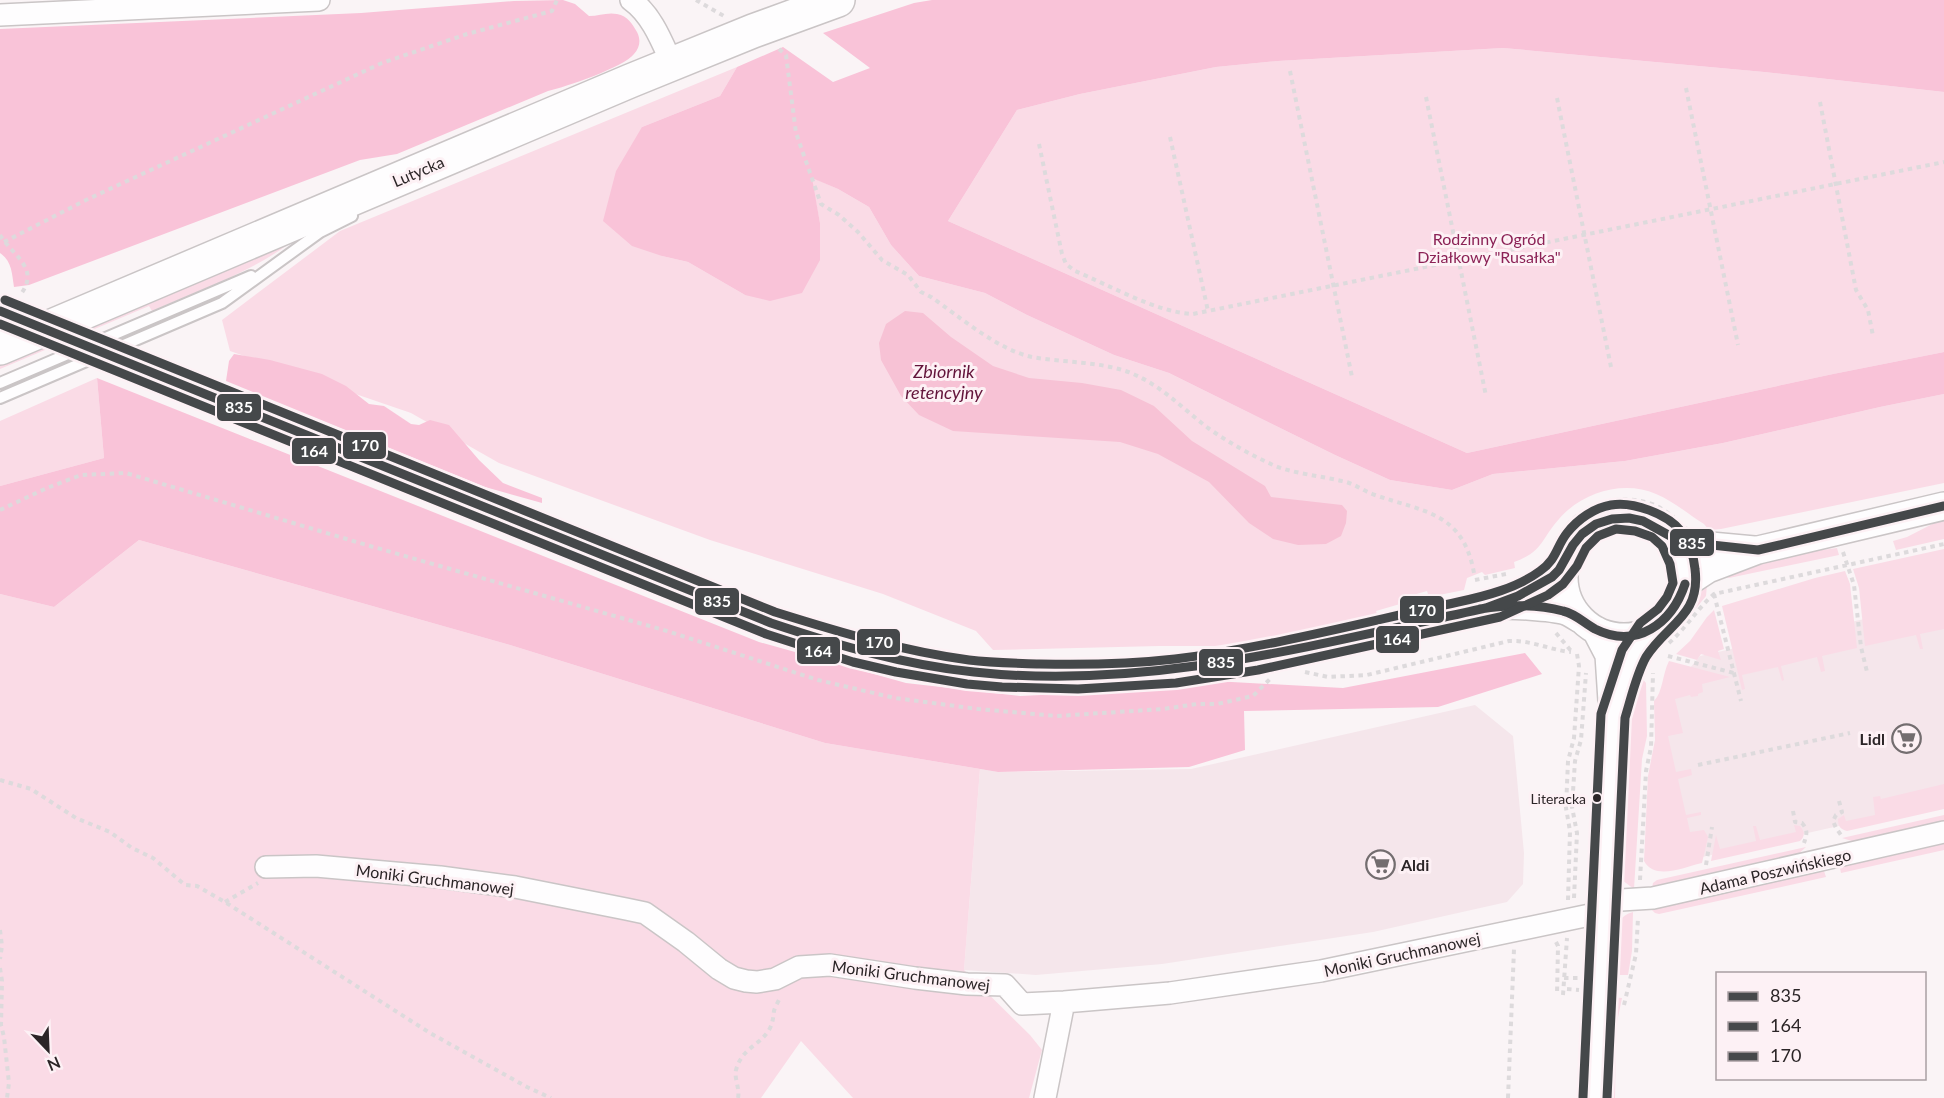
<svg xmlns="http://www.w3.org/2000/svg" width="1944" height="1098" viewBox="0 0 1944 1098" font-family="Lato,sans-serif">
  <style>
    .built { fill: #f5e6eb }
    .green { fill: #fadbe6 }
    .forest { fill: #f9c3d8 }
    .water { fill: #f7c2d5 }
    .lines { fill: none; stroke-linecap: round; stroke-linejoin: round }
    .service-casing { stroke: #cac5c6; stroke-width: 14 }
    .minor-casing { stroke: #cac5c6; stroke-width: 24 }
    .tertiary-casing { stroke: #cac5c6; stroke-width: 30 }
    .primary-casing { stroke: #cac5c6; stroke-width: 36 }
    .path { stroke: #dddadc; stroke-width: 4; stroke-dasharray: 4.5 4.5; stroke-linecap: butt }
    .service { stroke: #fefdfe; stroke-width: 10 }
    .minor { stroke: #fefdfe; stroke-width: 21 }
    .tertiary { stroke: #fefdfe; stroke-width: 27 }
    .primary { stroke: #fefdfe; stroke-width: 33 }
    .tertiary-bridge-casing { stroke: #cac5c6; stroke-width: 30; stroke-linecap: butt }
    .tertiary-bridge { stroke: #fefdfe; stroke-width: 27 }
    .bus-1-casing { stroke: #fdf1f5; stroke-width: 14 }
    .bus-2-casing { stroke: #fdf1f5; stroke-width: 14 }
    .bus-3-casing { stroke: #fdf1f5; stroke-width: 14 }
    .bus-1 { stroke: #45484a; stroke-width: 9 }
    .bus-2 { stroke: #45484a; stroke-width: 9 }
    .bus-3 { stroke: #45484a; stroke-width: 9 }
    .bus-dot { fill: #2b2527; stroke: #fdf1f5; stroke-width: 2 }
    .labels { text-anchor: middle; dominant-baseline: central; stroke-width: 6; stroke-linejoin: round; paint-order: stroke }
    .bus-label { font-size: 14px; fill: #2b2527; stroke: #fdf1f5; text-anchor: end }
    .street-label { font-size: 16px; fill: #2b2527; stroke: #fdf1f5 }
    .park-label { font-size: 16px; fill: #8b2256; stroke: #fdf1f5 }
    .poi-label { font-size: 16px; font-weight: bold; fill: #2b2527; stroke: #fdf1f5; text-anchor: end }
    .water-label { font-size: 18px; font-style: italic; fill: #63143b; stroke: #fdf1f5 }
    .line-badge { stroke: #fdf1f5; stroke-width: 2 }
    .badge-label { font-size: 16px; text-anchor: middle; font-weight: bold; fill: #fff }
  </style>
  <rect width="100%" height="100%" fill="#faf4f6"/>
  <path class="built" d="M1944 601V802L1676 863 1662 852 1670 692 1700 656Z
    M1475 705 1513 736 1524 853 1523 884 1507 902 1373 932 1162 964 1036 975 964 970 980 769 998 772 1191 769Z"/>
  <path class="green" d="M1503 48 1764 72 1944 92V352L1833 374 1467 453 948 221 1017 110 1080 94 1216 67 1278 61Z
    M737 67 720 96 642 127 662 256 688 262 745 295 820 223 811 177 838 189 869 207 891 245 919 276 985 293 1027 315 1114 355 1169 373 1335 455 1390 480 1452 490 1493 474 1625 461 1723 443 1880 407 1944 394V483L1721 529 1709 530 1704 524C1688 514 1673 501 1656 494 1624 480 1582 492 1559 519 1541 539 1543 552 1514 562L1515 568 1485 575 1482 572 1467 578 1464 590 1429 597 1427 591 1399 599 1400 604 1376 611 1378 617 1346 631 1243 646H1159L993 650 976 631 883 594 710 540 499 463 411 413 230 351 222 320 340 231Z
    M290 243C248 274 199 290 152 311L149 306 0 369V360Z
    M97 378 104 458 0 486V421Z
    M1944 518V539L1896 550 1893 541 1907 537Z
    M139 540 510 645 825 743 980 769 964 970 1030 1035 1042 1050 1029 1098H853L801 1041 761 1098H0V594L54 607Z
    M1837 548 1839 555 1729 578 1724 576 1784 555Z
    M1944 549V629L1920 634 1923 649H1920L1916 635 1865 646 1859 588 1853 569Z
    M1845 571 1850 584 1857 648 1822 656 1825 671 1821 672 1817 657 1781 666 1784 680 1782 681 1778 667 1742 675 1745 689 1742 690 1722 606 1815 578Z
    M1707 585 1706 596 1678 630 1655 652 1642 653 1655 637 1675 621 1684 610 1694 590Z
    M1714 610 1724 649 1718 651 1721 660 1701 654 1697 660 1676 654 1690 641 1707 617Z
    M1669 661 1730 677 1702 684 1703 692 1698 694V696L1691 697 1690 695 1675 699 1683 733 1668 736 1676 772 1691 769 1692 775 1678 779 1686 815 1701 812V815L1687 818 1690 832 1704 830 1708 837 1702 863C1684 867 1655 881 1644 861L1648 776 1655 740 1654 701C1663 692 1662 675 1669 661Z
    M1641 677 1646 683 1647 736 1642 759 1634 889 1622 880 1618 870 1624 728 1635 678Z
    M1944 784V809L1847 831C1840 829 1838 826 1838 819L1844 815 1846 821 1875 815 1873 797 1880 796 1881 799Z
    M1944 815V824L1855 842 1842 838Z
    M1794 825 1800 826C1805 832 1805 836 1800 841L1711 861 1716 835 1720 849 1756 841 1753 826H1756L1760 840 1796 832Z
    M1944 842V850L1841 873 1840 868 1843 864Z
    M1806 847 1795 857 1652 889 1653 883 1657 880Z
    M1822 870 1824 871 1826 877 1659 914 1655 913 1650 908Z
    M1633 912 1632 951 1628 975H1611C1612 953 1607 919 1633 912Z
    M1610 997 1622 998 1616 1027 1615 1098H1606Z"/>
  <path class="forest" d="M563 0 575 4 589 16C599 16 607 12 617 14 628 16 632 24 637 32 641 40 640 47 634 54 624 67 566 87 548 91L397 154 360 160 29 285 14 287C12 274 12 261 0 253V29L361 13 514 1Z
    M932 0H1944V92L1764 72 1503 48 1278 61 1216 67 1080 94 1017 110 948 221 1467 453 1833 374 1944 352V394L1880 407 1723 443 1625 461 1493 474 1452 490 1390 480 1335 455 1169 373 1114 355 1027 315 985 293 919 276 891 245 869 207 838 189 812 178 820 223V260L802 293 770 301 745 295 688 262 662 256 632 246 603 221 616 171 642 127 720 96 737 67 783 47 833 82 870 68 823 33 914 3Z
    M234 354 270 360 322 374 346 386 369 404 384 406 411 424 419 425 430 420 449 425 479 460 503 483 542 498V503L485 487 226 381 229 361Z
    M97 378 759 642 906 683 1020 696 1103 692 1214 681 1343 688 1525 653 1542 674 1438 707 1244 711 1245 750 1189 767 998 772 825 743 510 645 139 540 54 607 0 594V486L104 458Z"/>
  <path class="water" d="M905 311 923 313 951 337 993 366 1029 378 1082 383 1121 390 1154 406 1192 441 1265 486 1271 497 1342 505 1347 511 1346 523 1341 536 1326 544 1298 545 1273 539 1249 523 1209 482 1158 454 1120 442 953 431 919 415 901 396 881 360 879 343 886 324Z"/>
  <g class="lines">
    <defs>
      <path id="service" d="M0 383 251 276
        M0 398 222 303 320 232 352 216"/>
      <path id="minor" d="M631 0C652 15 662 42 672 64
        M0 15 319 0
        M266 867 316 866 440 877 515 887 626 909 645 913 686 942 719 969 734 978 746 981 757 982 775 979 799 967 830 965 915 978 967 984 1005 985 1022 1004 1064 1002 1170 993 1321 971 1604 912
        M1605 901 1653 898 1944 832
        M1045 1098 1064 1002"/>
      <path id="tertiary" d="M177 383 771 623C884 662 999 684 1119 675 1204 670 1286 652 1369 633 1410 624 1452 611 1494 606 1508 604 1553 607 1566 611 1571 613 1577 617 1582 620
        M1564 577a60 60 0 1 1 120 0a60 60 0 1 1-120 0Z
        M1672 539 1700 545 1754 550
        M1685 584 1708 569 1758 550 1944 506
        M1499 604 1543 584 1556 574 1567 560
        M1616 706 1633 656 1649 631
        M1595 1098 1613 716 1609 655 1596 630"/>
      <path id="primary" d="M0 348 630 81 753 31 838 0"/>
    </defs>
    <use href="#service" class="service-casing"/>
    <use href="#minor" class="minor-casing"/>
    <use href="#tertiary" class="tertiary-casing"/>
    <use href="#primary" class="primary-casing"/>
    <path class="path" d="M696 0 724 16
      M779 49 786 55 796 133 821 204 839 215 858 232 882 260 908 275 921 292 931 297C960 317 998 350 1032 357 1065 363 1100 361 1131 373 1162 386 1182 408 1208 428 1228 442 1249 454 1271 464 1289 473 1321 476 1342 481 1354 483 1363 491 1375 495 1424 512 1463 512 1474 573
      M1290 71 1352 377
      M1686 88 1738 345
      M1426 97 1486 396
      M1557 98 1611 367
      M1820 102 1856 290 1868 310 1873 336
      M1170 137 1208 311
      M1039 144 1062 254 1066 264 1075 271C1109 285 1158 313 1193 314L1944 162
      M0 235C13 256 40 268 21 294
      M4 242 86 200 382 63 467 34 552 11 557 0
      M0 510 47 488 81 475 126 473 370 546 667 631 818 680 895 698 978 709 1057 716 1163 709 1197 704H1217L1253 696 1272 677
      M1557 540C1574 508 1610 493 1645 502 1656 504 1665 511 1674 517
      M1843 552 1854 585 1861 647 1867 672
      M1475 580 1506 574
      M1714 594 1741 701
      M1556 633 1572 652
      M1669 643C1686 628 1697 609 1714 594L1944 544
      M1668 656 1734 673
      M1305 672 1328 677 1367 675 1509 641C1531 640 1550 650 1571 652
      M1698 765 1850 733
      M0 780 31 789 76 818 110 832 132 848 153 858 185 885 197 886 225 902 430 1033 527 1087 551 1098
      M1839 801 1842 812 1836 815 1833 821 1836 828 1841 835
      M1793 811 1795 822 1802 823C1808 830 1807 834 1804 843
      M1706 865 1712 827
      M1640 880 1646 771 1651 747 1653 673
      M1574 898 1577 833 1572 807 1575 761 1581 740 1586 673
      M1568 900 1570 831 1566 808 1568 761 1574 738 1579 666 1577 654
      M225 902 258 883
      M0 930 2 946 0 959
      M1556 942 1558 946 1557 995
      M0 968 2 981 1 1025 4 1037 9 1083 7 1098
      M1564 978H1579
      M1567 989 1579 990
      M1563 995 1567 938
      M1624 1005 1636 954 1638 918
      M738 1098C740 1088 734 1079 736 1070 742 1048 759 1046 769 1030 773 1023 773 1018 774 1011 775 1007 778 1002 780 998
      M1508 1098 1514 949"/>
    <use href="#service" class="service"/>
    <use href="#minor" class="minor"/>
    <use href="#tertiary" class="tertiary"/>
    <use href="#primary" class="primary"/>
    <defs>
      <path id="tertiary-bridge" d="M0 311 177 383"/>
    </defs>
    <use href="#tertiary-bridge" class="tertiary-bridge-casing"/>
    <use href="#tertiary-bridge" class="tertiary-bridge"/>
    <defs>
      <path id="bus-1" d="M0 311 771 623C837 645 904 665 974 672 1147 691 1318 644 1486 608L1518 596 1552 577 1559 570 1573 545 1582 534 1596 524 1612 519 1629 518 1643 521 1672 537 1684 542 1758 550 1944 506
        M1480 609C1506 605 1537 604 1563 611 1576 614 1584 623 1595 629 1637 650 1672 623 1685 584"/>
      <path id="bus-2" d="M0 324 766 634 853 662 896 672 967 684 1002 687 1078 689 1176 683 1258 670 1500 617 1548 595 1563 584 1577 566 1586 548 1598 536 1616 529 1635 531 1652 537 1662 546 1670 564 1673 583 1667 597 1658 609 1640 623 1622 650 1601 714 1583 1097"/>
      <path id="bus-3" d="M5 300 775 612C839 632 902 651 969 660 993 663 1016 663 1040 664 1085 665 1131 664 1175 659 1271 647 1365 622 1458 602 1486 596 1517 588 1540 571 1557 559 1556 547 1567 533 1578 519 1594 508 1611 505 1633 501 1667 514 1681 531 1689 541 1694 557 1695 569 1701 616 1667 624 1646 657 1636 675 1631 699 1625 718L1607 1098"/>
    </defs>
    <use href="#bus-1" class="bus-1-casing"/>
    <use href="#bus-2" class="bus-2-casing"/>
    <use href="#bus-3" class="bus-3-casing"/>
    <use href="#bus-1" class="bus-1"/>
    <use href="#bus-2" class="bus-2"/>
    <use href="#bus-3" class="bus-3"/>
  </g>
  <defs>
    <symbol id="supermarket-ring" viewBox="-11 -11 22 22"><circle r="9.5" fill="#fdf1f5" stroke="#736d6f" stroke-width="1.5"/><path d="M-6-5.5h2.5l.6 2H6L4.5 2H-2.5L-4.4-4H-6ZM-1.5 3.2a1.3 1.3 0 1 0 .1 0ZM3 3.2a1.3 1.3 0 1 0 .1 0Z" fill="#736d6f"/></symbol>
  </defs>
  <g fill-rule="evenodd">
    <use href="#supermarket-ring" x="1890" y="722" width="33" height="33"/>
    <use href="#supermarket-ring" x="1364" y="848" width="33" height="33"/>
  </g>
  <circle class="bus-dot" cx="1597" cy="798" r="5"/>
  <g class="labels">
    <g class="bus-label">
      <text x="1586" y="798">Literacka</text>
    </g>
    <g class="street-label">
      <text transform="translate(418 171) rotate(-23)">Lutycka</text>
      <text transform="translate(1775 871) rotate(-13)">Adama Poszwińskiego</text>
      <text transform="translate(435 879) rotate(7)">Moniki Gruchmanowej</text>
      <text transform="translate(1402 954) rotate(-12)">Moniki Gruchmanowej</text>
      <text transform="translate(911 975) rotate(7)">Moniki Gruchmanowej</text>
    </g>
    <g class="park-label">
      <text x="1489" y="238">Rodzinny Ogród<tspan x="1489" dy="18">Działkowy "Rusałka"</tspan></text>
    </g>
    <g class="poi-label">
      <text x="1885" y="738">Lidl</text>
      <text x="1401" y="864" text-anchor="start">Aldi</text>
    </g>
    <g class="water-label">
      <text x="944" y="371">Zbiornik<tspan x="944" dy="21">retencyjny</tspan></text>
    </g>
  </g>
  <g class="line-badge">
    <rect x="216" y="393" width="46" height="29" rx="6" fill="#45484a"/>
    <rect x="342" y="431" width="45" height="29" rx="6" fill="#45484a"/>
    <rect x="291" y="437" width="46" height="28" rx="6" fill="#45484a"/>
    <rect x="1669" y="528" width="46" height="29" rx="6" fill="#45484a"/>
    <rect x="694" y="587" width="46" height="29" rx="6" fill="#45484a"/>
    <rect x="1399" y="595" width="46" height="29" rx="6" fill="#45484a"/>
    <rect x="1375" y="625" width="45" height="29" rx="6" fill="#45484a"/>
    <rect x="856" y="628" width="45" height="28" rx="6" fill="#45484a"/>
    <rect x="796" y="636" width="45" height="29" rx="6" fill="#45484a"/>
    <rect x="1198" y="648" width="46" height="29" rx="6" fill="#45484a"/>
  </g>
  <g class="badge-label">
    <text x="239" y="413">835</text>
    <text x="365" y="451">170</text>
    <text x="314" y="457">164</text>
    <text x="1692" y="549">835</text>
    <text x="717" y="607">835</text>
    <text x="1422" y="616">170</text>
    <text x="1397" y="645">164</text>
    <text x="879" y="648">170</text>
    <text x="818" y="657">164</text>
    <text x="1221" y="668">835</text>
  </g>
  <rect x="1716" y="972" width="210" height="108" fill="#fdf1f5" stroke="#a99fa3" stroke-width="1.5"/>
  <rect x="1728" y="992" width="30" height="9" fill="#45484a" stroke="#a99fa3" stroke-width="1.5"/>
  <text x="1770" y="1002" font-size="18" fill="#2b2527">835</text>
  <rect x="1728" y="1022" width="30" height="9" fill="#45484a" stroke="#a99fa3" stroke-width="1.5"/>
  <text x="1770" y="1032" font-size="18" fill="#2b2527">164</text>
  <rect x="1728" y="1052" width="30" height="9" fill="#45484a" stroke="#a99fa3" stroke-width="1.5"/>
  <text x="1770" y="1062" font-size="18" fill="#2b2527">170</text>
  <g transform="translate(48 1050) rotate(157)" stroke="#fdf1f5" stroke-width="4.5" paint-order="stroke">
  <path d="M0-4.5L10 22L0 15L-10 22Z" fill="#2b2527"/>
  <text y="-9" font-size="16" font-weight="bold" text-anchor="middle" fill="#2b2527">N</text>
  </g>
</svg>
